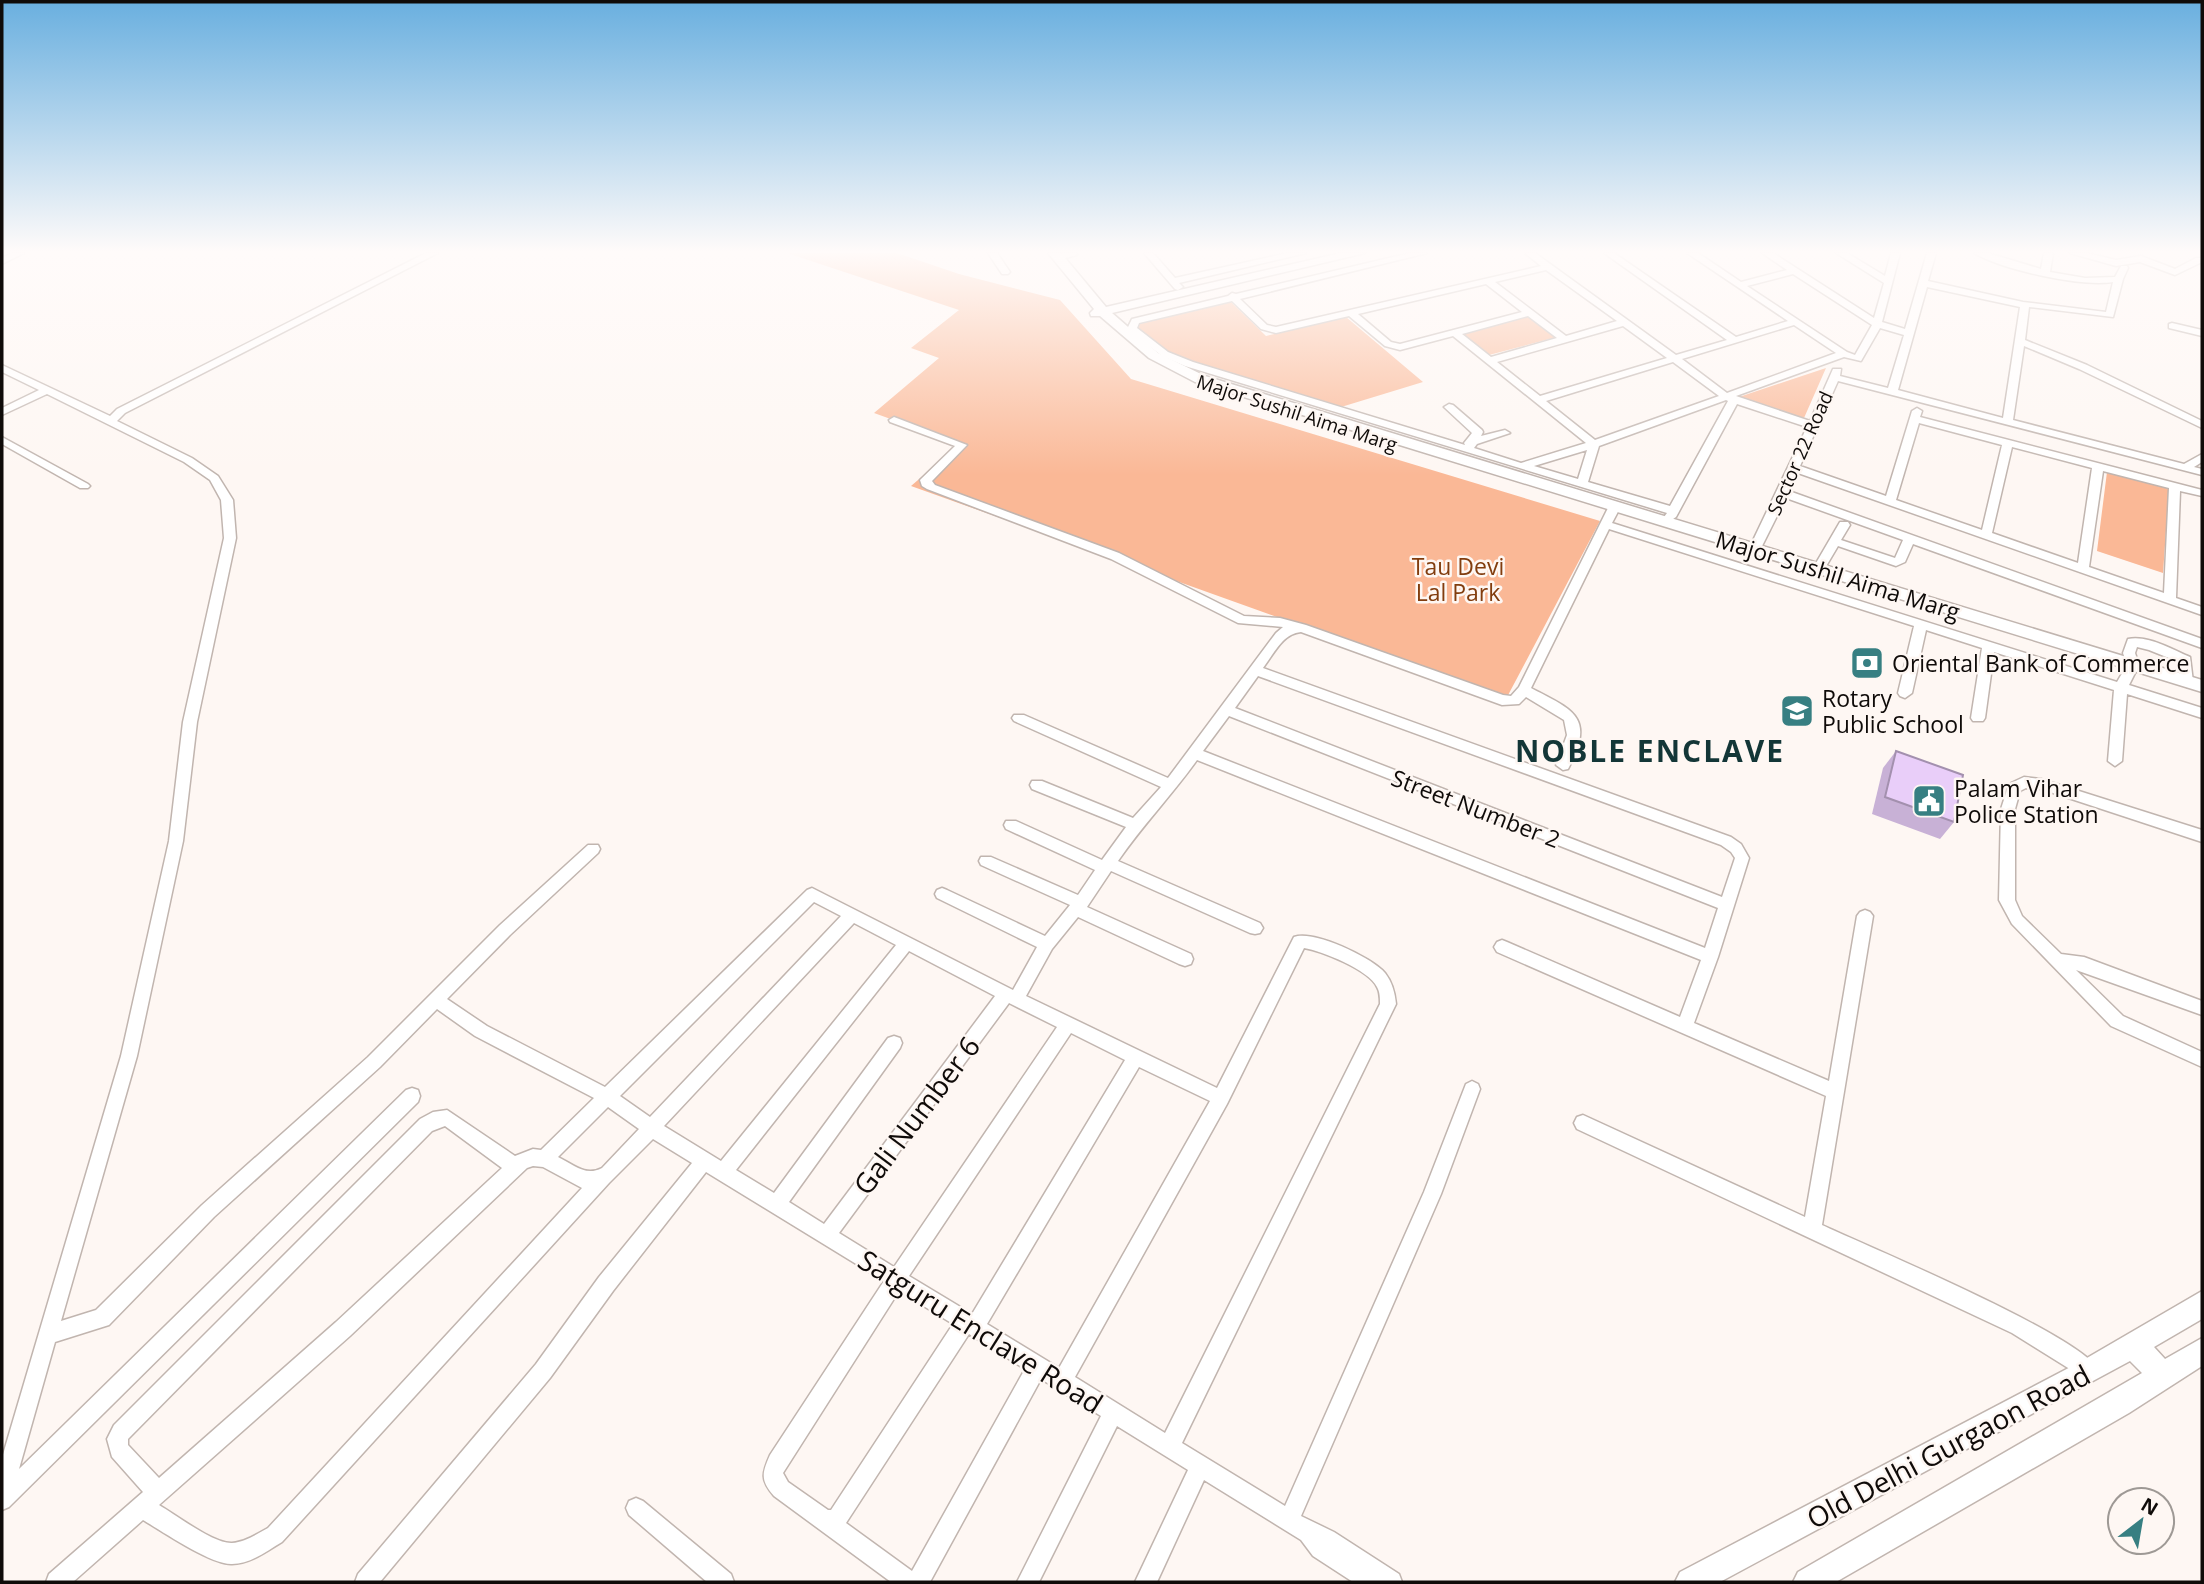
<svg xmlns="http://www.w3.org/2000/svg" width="2204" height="1584" viewBox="0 0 2204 1584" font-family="'Open Sans',sans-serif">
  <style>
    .green { fill: #fab896 }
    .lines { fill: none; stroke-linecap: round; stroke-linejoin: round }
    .street-casing { stroke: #c1b5af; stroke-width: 3 }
    .secondary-casing { stroke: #c1b5af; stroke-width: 3 }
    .street { fill: #fff; fill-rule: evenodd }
    .secondary { fill: #fff; fill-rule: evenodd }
    .wall { fill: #c8b1d6 }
    .building { fill: #e9cef9; stroke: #a390ae; stroke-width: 2 }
    .labels { text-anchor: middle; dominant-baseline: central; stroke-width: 5; stroke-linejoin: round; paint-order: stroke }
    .far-street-label { font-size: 19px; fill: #0f0b09; stroke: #fef7f3 }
    .park-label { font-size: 23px; fill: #823d0e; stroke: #fef7f3 }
    .street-label { font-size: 23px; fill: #0f0b09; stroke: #fef7f3 }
    .poi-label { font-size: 23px; fill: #0f0b09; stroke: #fef7f3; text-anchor: start }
    .near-street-label { font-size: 28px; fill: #0f0b09; stroke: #fef7f3 }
    .district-label { font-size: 30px; font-weight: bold; letter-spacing: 2px; fill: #133637; stroke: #fef7f3 }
  </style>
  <rect width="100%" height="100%" fill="#fef7f3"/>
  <path class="green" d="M787 253H897L959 274 1060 300 1131 379 1600 521 1506 699 911 486 960 444 874 413 939 358 911 348 959 310Z
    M1230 301 1266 336 1346 317 1423 382 1328 411 1225 378 1166 354 1123 328Z
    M1529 316 1557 337 1489 355 1462 333Z
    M1826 368 1804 418 1736 398Z
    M2107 472 2169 489 2163 573 2097 551Z"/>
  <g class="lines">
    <defs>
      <path id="street" d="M12 253H24L2 264V258Z
        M426 253H438L125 413 117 421 192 458 218 476 233 500 236 538 197 722 183 841 137 1056 61 1321 96 1310 202 1205 368 1057 500 925 588 845H598L600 849 598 853 510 935 447 999 487 1026 605 1087 807 890 812 888 1013 990 1037 947 937 898 935 894 937 890 942 888 947 890 1045 936 1070 905 981 865 979 861 981 857H991L1078 895 1095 870 1006 829 1004 825 1006 821H1016L1102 860 1126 827 1032 789 1030 785 1032 781H1042L1133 818 1161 787 1014 721 1012 718 1014 715H1024L1168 778 1276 633 1283 627 1238 623 1111 559 927 489 922 486 920 480 955 446 890 422 889 420 894 417 967 445 932 481 935 485 1119 553 1244 616 1280 618 1306 625 1503 695 1511 696 1519 687 1609 506 1615 503 1621 506 1612 523 2117 682 2127 665 2123 653 2128 639C2148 635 2171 649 2190 657L2193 682 2187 687 2181 682 2179 662 2149 650 2137 647 2135 653 2139 665 2129 685 2202 708V718L2127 694 2122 761 2115 766 2108 761 2114 690 1994 652 1985 718 1983 721H1973L1971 718 1982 648 1926 630 1912 693 1905 698 1900 696 1898 693 1914 626 1609 529 1531 688C1575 711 1595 717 1568 769L1563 770 1556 765 1567 735 1564 720 1526 697 1519 704 1502 705 1301 632C1282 634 1274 654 1263 668L1731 837 1741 844 1749 858 1718 957 1694 1023 1829 1081 1857 916 1860 912 1865 910 1870 912 1873 916 1822 1225C1867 1246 2085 1337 2099 1371L2096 1378 2089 1381 2012 1333 1577 1129 1574 1123 1577 1117 1583 1115 1805 1217 1826 1096 1497 952 1494 947 1497 942 1502 940 1507 942 1680 1017 1701 960 1197 760C1172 795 1142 826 1118 861L1260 923 1263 928 1260 933 1255 934 1250 933 1111 871 1087 907 1191 954 1193 959 1191 964 1185 966 1179 964 1078 917 1052 949 1026 996 1217 1088 1294 937C1314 930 1371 957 1385 973 1392 982 1395 993 1396 1004L1182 1443 1285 1506 1424 1192 1466 1084 1472 1081 1478 1084 1480 1089 1441 1194 1301 1516 1334 1532 1399 1574 1402 1582H1353L1313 1556 1301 1540 1204 1480 1157 1582H1135L1188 1470 1117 1426 1039 1582H1017L1101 1416 1041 1379 930 1582H891L774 1496C760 1480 762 1473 770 1455L884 1281 706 1172 613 1291 550 1378 380 1582H355L358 1574 536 1364 599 1277 692 1163 653 1139 609 1183 282 1542C267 1551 250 1564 232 1564 211 1565 162 1531 143 1520L73 1582H46L49 1574 143 1492 112 1457 107 1439 114 1425 420 1119 433 1112 447 1110 515 1156 533 1149 541 1150 594 1098 475 1036 437 1009 380 1067 214 1217 109 1325 55 1342 19 1469 406 1090 412 1088 418 1090 420 1096 418 1102 9 1507 2 1510V1458L121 1056 169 841 183 722 224 538 221 500 210 480 184 462 47 394 2 415V408L39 390 2 372V365L110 416 117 409ZM1258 676 1721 845 1731 852 1735 858 1722 897 1235 708ZM1229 716 1718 908 1705 948 1203 751ZM814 902 841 916 650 1117 620 1096ZM854 923 896 945 721 1161 664 1126ZM1304 948C1322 951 1369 970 1377 987 1380 992 1380 998 1380 1004L1165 1433 1075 1377 1227 1104ZM909 951 995 996 824 1224 789 1202 900 1048 902 1043 900 1038 894 1036 888 1038 774 1193 736 1170ZM1009 1003 1057 1027 894 1267 839 1233ZM1071 1033 1125 1060 972 1314 909 1276ZM1139 1067 1210 1101 1059 1368 987 1324ZM608 1107 639 1129 602 1168C585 1177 573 1164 558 1157ZM445 1126 502 1168 336 1322 159 1478 128 1445V1439L432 1131ZM533 1166 543 1167 582 1188 268 1528C257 1534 245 1542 232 1543 214 1544 176 1515 159 1505L350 1336 527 1168ZM899 1291 953 1324 831 1510H828L788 1482 783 1473ZM969 1334 1025 1369 912 1571 846 1523Z
        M988 253H997L1010 272 1008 274H1002Z
        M1064 253H1076L1077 255 1057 260 1053 257Z
        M1144 253H1153L1175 278 1288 253H1306L1179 283 1183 287 1178 290 1175 289Z
        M1410 253H1427L1240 299 1267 325 1276 327 1541 266 1525 253H1535L1676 355 1727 340 1604 253H1614L1736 337 1788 321 1687 253H1698L1741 282 1787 270 1762 253H1773L1874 318 1884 283 1836 253H1847L1885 276 1891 253H1900L1882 322 1905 329 1927 253H1936L1928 281 2023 302 2106 312 2113 282C2080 287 2003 270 1974 253H1988L2041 269 2044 253H2053L2050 272 2085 278 2115 277 2121 266H2127L2128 268 2123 279 2113 317 2029 307 2025 340 2087 365 2202 421V428L2079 369 2024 346 2013 420 2184 464 2202 454V462L2194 467 2202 469V475L1838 381 1800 466 1886 496 1912 411 1917 408 1922 411 1920 417 2202 490V496L2180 491 2176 598 2202 607V615L1798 473 1789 491 2202 639V648L1913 544 1905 562 1896 566 1838 546 1822 573H1814L1812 570 1840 522H1848L1850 525 1841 540 1895 558 1903 540 1786 498 1758 554H1750L1748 551 1807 427 1737 404 1676 517 1670 521 1664 517 1667 513 1185 366 1162 356 1127 329 1132 319 1228 296 1232 293 1236 294ZM1546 270 1617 321 1566 336 1495 282ZM1793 274 1872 325 1855 355 1847 352 1747 286ZM1486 284 1522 312 1400 344 1391 342 1358 314ZM1927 287 2020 307 2003 418 1898 390ZM1232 301 1261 329 1276 333 1349 316 1385 346 1400 350 1453 336 1586 443 1521 463 1474 448 1477 444 1510 433 1505 430 1481 436 1483 432 1482 430 1453 405 1449 404 1444 407 1472 433 1464 443 1465 445 1193 362 1168 352 1137 328 1139 323ZM1528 316 1557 338 1491 357 1462 334ZM1794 325 1836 353 1727 393 1682 359ZM1623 326 1667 358 1540 396 1497 362ZM1880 328 1904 335 1888 388 1840 376 1841 369H1833L1810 421 1736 396 1844 357 1861 361ZM1673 362 1719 396 1595 440 1546 401ZM1726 400 1728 401 1670 506 1588 482 1599 446ZM1919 423 2002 445 1982 530 1896 500ZM2012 447 2092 468 2078 563 1992 533ZM1587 450 1578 479 1534 466ZM2103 471 2169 488 2164 593 2089 567Z
        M2070 253H2087L2116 260 2141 256 2175 269 2196 258H2202V262L2175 275 2140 262 2116 266Z
        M2172 323 2202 330V336L2169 328V324Z
        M2 437 88 484 90 486 88 488H80L2 444Z
        M2024 777 2041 779 2202 830V842L2041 789 2026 788 2020 791 2015 809V900L2022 916 2061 954 2084 957 2202 1001V1015L2076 970 2123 1016 2202 1052V1067L2111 1026 2012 924 1999 900 2001 809 2009 784Z
        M636 1498 643 1501 731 1574 734 1582H707L629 1515 626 1508 629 1501Z"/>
      <path id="secondary" d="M1048 253H1061L1106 307 1341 253H1365L1112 313 1158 353 1205 376 2202 680V692L1195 382 1149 358 1100 316H1091L1090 313 1094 309Z
        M2202 1291V1319L2154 1347 2165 1359 2202 1338V1366L2129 1413 1836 1582H1793L1798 1572 2142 1373 2130 1361 1720 1582H1675L1680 1572 2080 1362Z"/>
    </defs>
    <use href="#street" class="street-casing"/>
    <use href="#secondary" class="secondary-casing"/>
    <use href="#street" class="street"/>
    <use href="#secondary" class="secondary"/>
  </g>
  <path class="wall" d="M1896 751 1954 822 1940 839 1872 814 1883 768Z"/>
  <path class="building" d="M1896 751 1963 775 1954 822 1885 797Z"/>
  <linearGradient id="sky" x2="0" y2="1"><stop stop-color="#69afdf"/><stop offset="0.53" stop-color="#fffbfa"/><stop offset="1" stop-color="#fffbfa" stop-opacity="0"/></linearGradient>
  <rect width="2204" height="475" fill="url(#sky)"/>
  <defs>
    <symbol id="bank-square" viewBox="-11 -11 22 22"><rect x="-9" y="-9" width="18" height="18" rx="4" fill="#377f82" stroke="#fef7f3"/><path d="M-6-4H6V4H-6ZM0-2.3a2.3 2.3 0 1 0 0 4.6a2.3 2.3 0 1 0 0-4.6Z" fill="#fff"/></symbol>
    <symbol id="school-square" viewBox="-11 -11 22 22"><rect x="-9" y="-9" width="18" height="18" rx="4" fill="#377f82" stroke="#fef7f3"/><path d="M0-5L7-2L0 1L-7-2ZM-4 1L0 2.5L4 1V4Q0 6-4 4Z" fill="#fff"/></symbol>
    <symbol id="civic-square" viewBox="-11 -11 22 22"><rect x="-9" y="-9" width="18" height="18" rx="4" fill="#377f82" stroke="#fef7f3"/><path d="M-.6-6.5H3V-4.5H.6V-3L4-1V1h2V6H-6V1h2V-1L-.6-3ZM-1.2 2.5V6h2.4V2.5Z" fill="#fff"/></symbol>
  </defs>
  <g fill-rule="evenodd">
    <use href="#bank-square" x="1848" y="644" width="38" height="38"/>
    <use href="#school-square" x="1778" y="692" width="38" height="38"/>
    <use href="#civic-square" x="1910" y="782" width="38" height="38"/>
  </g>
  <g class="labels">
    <g class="far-street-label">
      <text transform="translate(1297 413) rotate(18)">Major Sushil Aima Marg</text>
      <text transform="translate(1800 453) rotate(-66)">Sector 22 Road</text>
    </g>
    <g class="park-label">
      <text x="1458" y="566">Tau Devi<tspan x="1458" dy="26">Lal Park</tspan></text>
    </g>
    <g class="street-label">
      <text transform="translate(1838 575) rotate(17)">Major Sushil Aima Marg</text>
      <text transform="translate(1476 808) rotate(21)">Street Number 2</text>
    </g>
    <g class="poi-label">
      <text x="1892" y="663">Oriental Bank of Commerce</text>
      <text x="1822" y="698">Rotary<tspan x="1822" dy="26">Public School</tspan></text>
      <text x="1954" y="788">Palam Vihar<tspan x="1954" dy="26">Police Station</tspan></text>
    </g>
    <g class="near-street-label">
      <text transform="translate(916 1115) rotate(-53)">Gali Number 6</text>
      <text transform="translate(981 1331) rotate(32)">Satguru Enclave Road</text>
      <text transform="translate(1948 1446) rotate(-28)">Old Delhi Gurgaon Road</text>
    </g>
    <g class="district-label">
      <text x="1650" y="750">NOBLE ENCLAVE</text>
    </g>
  </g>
  <rect width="2204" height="1584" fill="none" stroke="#0f0b09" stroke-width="7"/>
  <g transform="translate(2141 1521) rotate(31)"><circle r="33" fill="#fef7f3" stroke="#9e9995" stroke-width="2"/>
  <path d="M0-5L12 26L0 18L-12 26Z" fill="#377f82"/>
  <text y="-10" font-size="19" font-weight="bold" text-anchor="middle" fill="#0f0b09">N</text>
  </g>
</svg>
